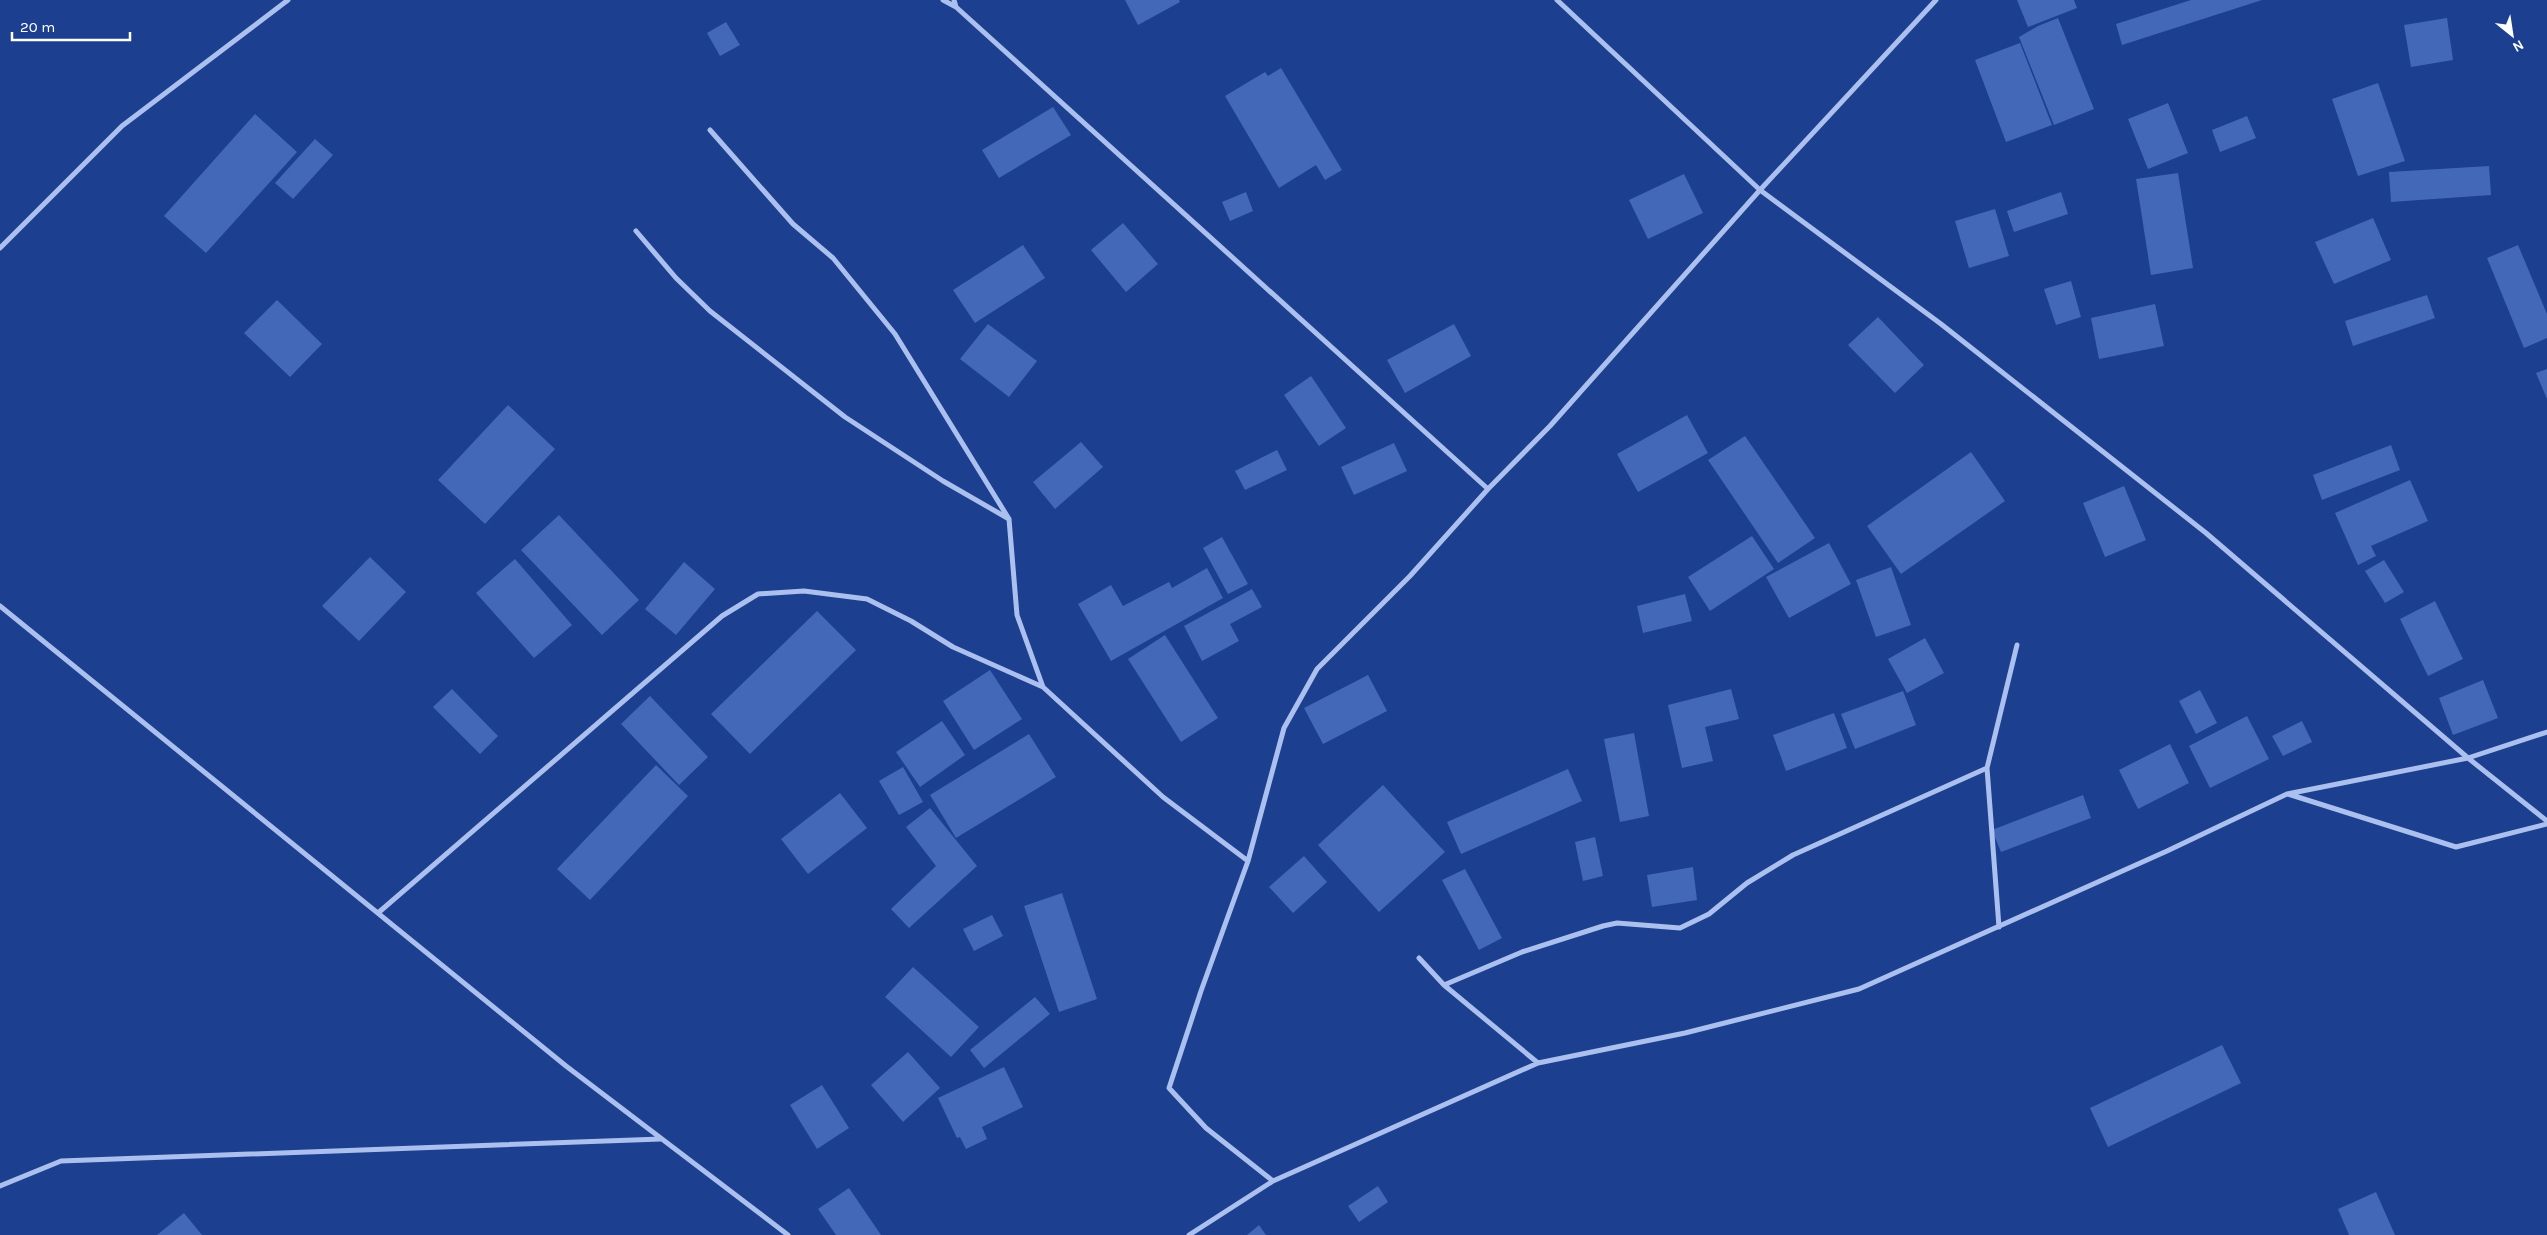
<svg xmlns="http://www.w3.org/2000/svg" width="2547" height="1235" viewBox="0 0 2547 1235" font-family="Karla,sans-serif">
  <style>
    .building { fill: #4468b8 }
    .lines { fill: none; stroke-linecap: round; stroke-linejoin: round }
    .street { stroke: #abc0ee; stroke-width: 5 }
  </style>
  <rect width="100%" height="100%" fill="#1c3f90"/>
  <path class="building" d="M1125 0H1179L1180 2 1138 25Z
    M2017 0H2074L2077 8 2028 27Z
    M2191 0H2262L2122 45 2116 24Z
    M2058 18 2094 109 2054 125 2019 37 2038 26Z
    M2447 18 2453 60 2411 67 2404 25Z
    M726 22 740 45 720 56 707 33Z
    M2020 43 2052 125 2006 142 1975 60Z
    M1281 68 1342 170 1325 180 1316 165 1279 188 1225 96 1265 72 1268 76Z
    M2378 83 2405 161 2358 176 2332 99Z
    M2168 103 2188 153 2148 169 2128 119Z
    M1053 107 1071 135 999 178 982 150Z
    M255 114 297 152 206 253 164 216Z
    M2247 116 2256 138 2220 152 2212 130Z
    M315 139 333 155 293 199 275 183Z
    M2489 166 2491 195 2391 202 2389 172Z
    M2178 173 2193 268 2151 275 2136 179Z
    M1684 174 1703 213 1648 239 1629 200Z
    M1246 192 1253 211 1230 221 1222 202Z
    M2061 192 2068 214 2014 232 2007 211Z
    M1995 209 2009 256 1969 268 1955 221Z
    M2373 218 2391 260 2334 284 2315 242Z
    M1123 223 1158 264 1126 292 1091 250Z
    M1023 245 1045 278 975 323 953 290Z
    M2518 245 2547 314V338L2524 348 2487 258Z
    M2071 281 2081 317 2056 325 2044 289Z
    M2427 295 2435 318 2353 346 2345 321Z
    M277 300 322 344 290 377 244 333Z
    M2155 304 2164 346 2099 359 2091 318Z
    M1878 317 1924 365 1895 393 1848 345Z
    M988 324 1037 361 1009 397 960 359Z
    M1454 324 1471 356 1405 393 1387 360Z
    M2547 369V399L2536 373Z
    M1311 376 1346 428 1319 446 1284 395Z
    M508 405 555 449 485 524 438 480Z
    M1687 415 1708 453 1638 492 1617 454Z
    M1745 436 1815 538 1778 563 1708 460Z
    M1081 442 1103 467 1055 509 1033 482Z
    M1394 443 1407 471 1354 495 1341 467Z
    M2391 445 2400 470 2322 500 2313 475Z
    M1277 450 1287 470 1245 490 1235 471Z
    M1971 452 2005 501 1901 574 1867 526Z
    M2410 480 2428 521 2371 546 2376 556 2358 565 2335 513Z
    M2124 486 2146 540 2105 557 2083 503Z
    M559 515 639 600 602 635 521 550Z
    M1752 536 1774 569 1710 611 1688 577Z
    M1222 537 1248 584 1228 594 1203 548Z
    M1829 543 1851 584 1789 618 1766 577Z
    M370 557 406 592 359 641 322 606Z
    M515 559 572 625 534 658 476 593Z
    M2384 560 2404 592 2385 603 2365 571Z
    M684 562 715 589 676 635 645 609Z
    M1891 567 1911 625 1876 637 1856 580Z
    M1207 568 1223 598 1111 661 1078 604 1111 585 1123 606 1169 582 1172 588Z
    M1252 589 1262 607 1230 624 1239 641 1202 661 1184 626Z
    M1685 594 1692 621 1643 633 1637 606Z
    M2435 601 2463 659 2428 676 2400 619Z
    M817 611 856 650 750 754 711 714Z
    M1165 635 1218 718 1181 742 1128 659Z
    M1925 638 1944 673 1907 693 1888 659Z
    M990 670 1022 719 974 750 943 701Z
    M1368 675 1387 711 1323 744 1304 708Z
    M2483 680 2498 718 2453 735 2439 698Z
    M452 689 498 736 480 754 433 707Z
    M1731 689 1739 719 1705 727 1713 761 1682 768 1668 705Z
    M2200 690 2217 723 2196 734 2179 701Z
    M1903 691 1916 725 1855 749 1841 714Z
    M650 696 708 757 679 785 621 724Z
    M1834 713 1847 748 1786 771 1773 735Z
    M2247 716 2269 759 2210 788 2189 746Z
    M942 721 965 755 920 787 896 752Z
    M2302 721 2312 742 2283 756 2272 736Z
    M1634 733 1649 816 1620 822 1604 739Z
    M1029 734 1056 777 956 838 930 795Z
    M2170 744 2189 783 2138 809 2119 770Z
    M656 765 688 796 590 900 557 869Z
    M903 767 923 802 899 815 879 781Z
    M1568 769 1582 801 1461 854 1447 822Z
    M1383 785 1445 852 1379 912 1318 845Z
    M840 793 867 828 808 874 781 839Z
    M2083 795 2091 818 2001 852 1992 830Z
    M930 808 977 866 909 928 891 909 936 866 906 827Z
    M1595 837 1603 876 1583 881 1575 842Z
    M1304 856 1327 882 1293 913 1269 887Z
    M1693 867 1697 900 1652 907 1647 875Z
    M1465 869 1502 938 1479 950 1442 880Z
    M1062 893 1097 999 1059 1012 1024 906Z
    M992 915 1003 936 974 951 963 929Z
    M913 967 979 1027 951 1057 885 997Z
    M1035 997 1050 1014 984 1068 970 1050Z
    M2222 1045 2241 1083 2108 1147 2090 1108Z
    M908 1052 940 1088 903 1122 871 1085Z
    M1004 1067 1023 1107 982 1127 987 1139 966 1149 960 1137 957 1138 938 1098Z
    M822 1085 849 1128 817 1149 790 1105Z
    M1378 1186 1388 1202 1359 1222 1348 1206Z
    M849 1188 881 1235H836L818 1209Z
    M2376 1192 2395 1235H2349L2338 1209Z
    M184 1213 202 1235H157Z
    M1259 1225 1266 1235H1247Z"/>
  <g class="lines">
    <path class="street" d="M943 0 956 7
      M954 0 956 7 1488 489
      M1557 0 1760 190 1941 324 2206 533 2468 758 2547 821
      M1936 0 1760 190 1550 426 1488 489 1410 576 1317 669 1284 728 1248 861 1201 991 1169 1088 1206 1128 1273 1181 1538 1063 1685 1033 1859 989 2167 851 2287 794 2468 758 2547 732
      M710 130 793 224 833 258 895 334 1009 519 1017 615 1043 687 1163 797 1248 861
      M636 231 676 278 710 311 845 417 943 481 1009 519
      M0 248 122 126 288 0
      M0 606 566 1066 788 1235
      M2288 794 2456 847 2547 824
      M378 913 722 616 758 594 804 591 867 599 911 621 953 647 1043 687
      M1999 927 1987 768 2017 645
      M1419 958 1444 985 1538 1063
      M1444 985 1522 952 1603 926 1617 923 1680 928 1709 914 1747 883 1793 855 1987 768
      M0 1186 61 1161 661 1139
      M1189 1235 1273 1181"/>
  </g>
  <g transform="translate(2512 35) rotate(150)" stroke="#1c3f90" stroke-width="4" paint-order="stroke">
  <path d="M0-4L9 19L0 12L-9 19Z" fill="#ffffff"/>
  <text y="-8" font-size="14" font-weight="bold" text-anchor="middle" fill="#ffffff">N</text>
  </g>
  <path d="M12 32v8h118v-8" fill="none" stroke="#ffffff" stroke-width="2.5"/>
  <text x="20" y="32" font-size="15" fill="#ffffff" stroke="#1c3f90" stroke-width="4" paint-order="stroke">20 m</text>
</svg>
